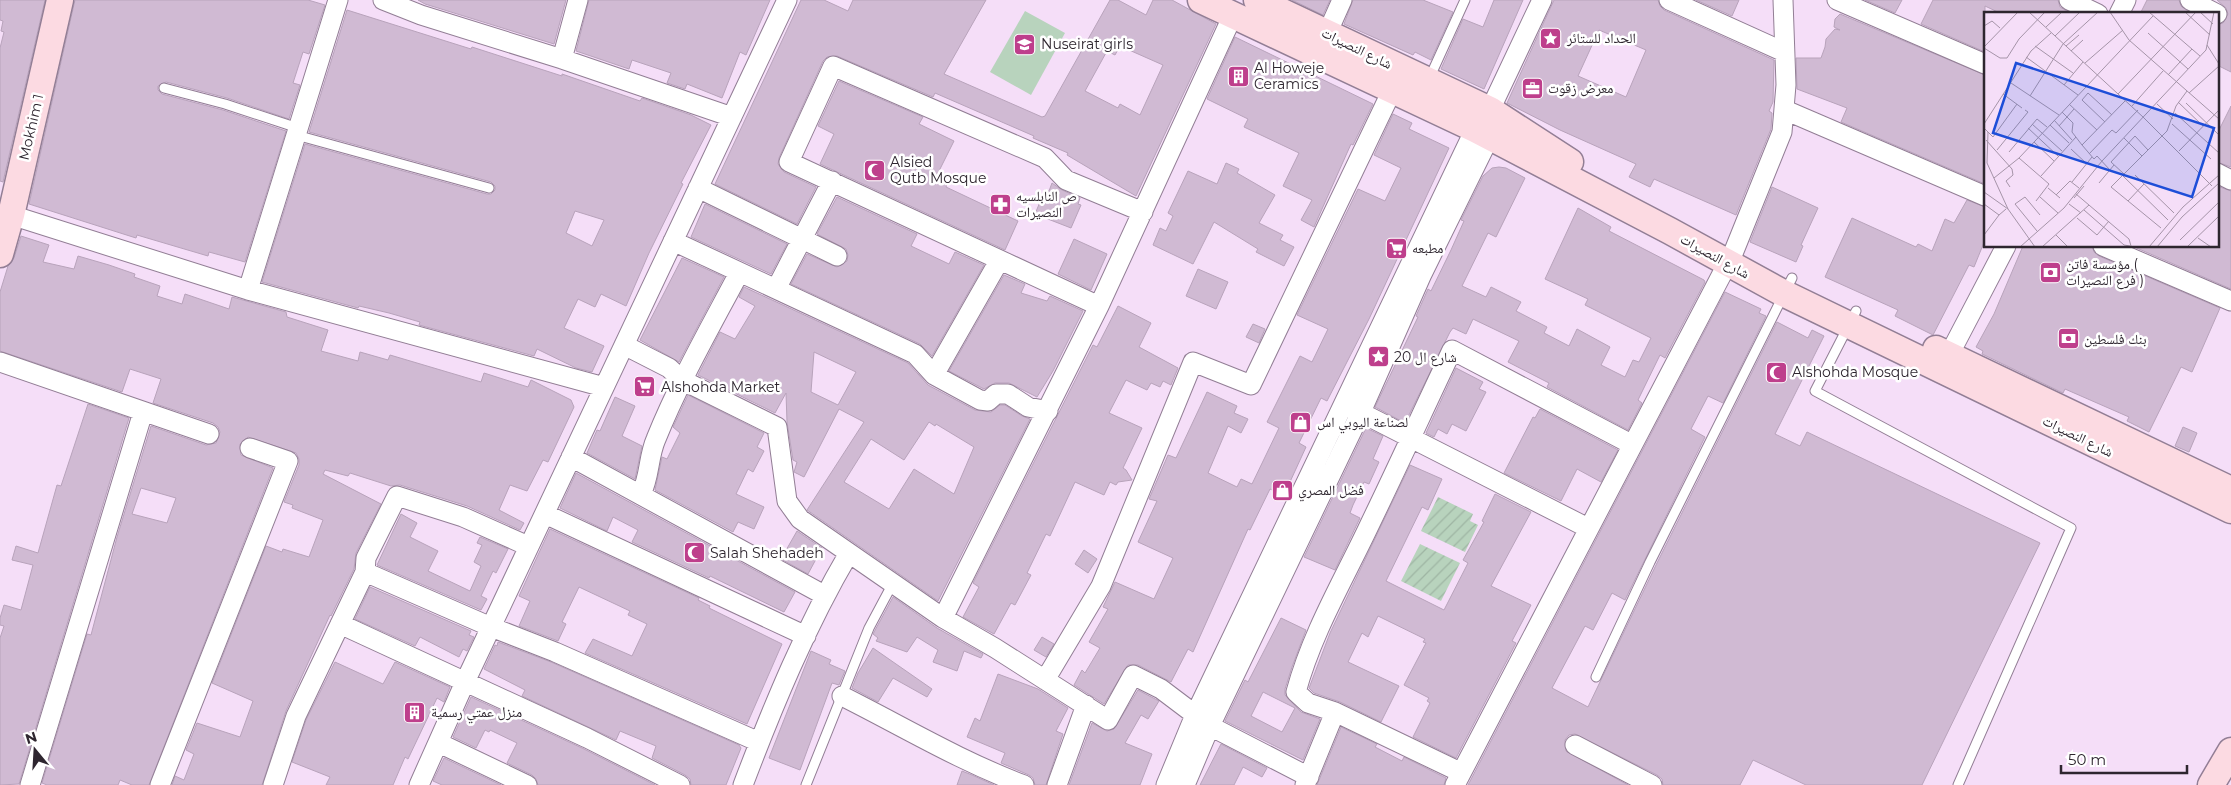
<svg xmlns="http://www.w3.org/2000/svg" width="2231" height="785" viewBox="0 0 2231 785" font-family="Montserrat,'Noto Naskh Arabic',sans-serif">
  <style>
    .garden { fill: url(#garden-furrows) }
    .pitch { fill: #b8d3bd }
    .building { fill: #d0bad3; stroke: #b8a3bb; fill-rule: evenodd }
    .lines { fill: none; stroke-linecap: round; stroke-linejoin: round }
    .lane-casing { stroke: #927e95; stroke-width: 11 }
    .street-casing { stroke: #927e95; stroke-width: 21 }
    .secondary-casing { stroke: #927e95; stroke-width: 29 }
    .lane { stroke: #fff; stroke-width: 9 }
    .street { stroke: #fff; stroke-width: 19 }
    .secondary { stroke: #fcdae2; stroke-width: 26 }
    .labels { text-anchor: middle; dominant-baseline: central; stroke-width: 5; stroke-linejoin: round; paint-order: stroke }
    .poi-label { font-size: 14px; fill: #2e262f; stroke: #fff; text-anchor: start }
    .street-label { font-size: 14px; fill: #2e262f; stroke: #fff }
    .inset-road { fill: none; stroke: #a594a8; stroke-width: 1 }
    .view { fill: #1d4ed8; fill-opacity: 0.15; stroke: #1d4ed8; stroke-width: 2.5 }
    .inset-edge { fill: none; stroke: #2e262f; stroke-width: 2.5 }
  </style>
  <defs>
    <pattern id="garden-furrows" width="10" height="10" patternUnits="userSpaceOnUse" patternTransform="scale(1.25)"><rect width="10" height="10" fill="#b8d3bd"/><path d="M-1 1l2-2M0 10L10 0M9 11l2-2" fill="none" stroke="#9eb5a3"/></pattern>
  </defs>
  <rect width="100%" height="100%" fill="#f5def8"/>
  <path class="garden" d="M1438 497 1473 514 1470 521 1478 525 1465 552 1421 531Z
    M1420 544 1460 563 1441 601 1401 581Z"/>
  <path class="pitch" d="M1025 11 1065 33 1031 95 990 72Z"/>
  <path class="building" d="M0 0H45L3 182 0 181V48L4 32 1 31 3 21 0 20Z
    M75 0H308L325 5 309 54 303 52 293 83 300 85 289 119 227 98 166 82 158 86V90L162 94 223 110 286 131 245 262 209 252 208 256 137 235 136 238 29 204Z
    M418 0H566L554 44 425 4Z
    M589 0H770L746 55 740 52 722 98 687 84 685 89 667 83 671 73 632 60 629 69 576 51Z
    M801 0H824L848 11 853 0H986L944 74 1042 117 1045 116 1110 0H1118L1146 15 1153 0H1172L1216 24 1136 196 1067 155 1068 153 1033 138 1034 136 935 93 933 97 837 56 827 57 823 61 779 158 778 164 784 172 816 187 797 224 715 184ZM1120 46 1163 65 1140 115 1120 104 1118 108 1085 91 1107 51 1115 55Z
    M1292 0H1330L1323 15Z
    M1353 0H1423L1453 12 1431 60 1415 52 1413 55 1344 24Z
    M1494 0H1523L1484 89 1441 69 1463 19 1483 27Z
    M1554 0H1658L1660 6 1664 10 1774 60 1773 102 1769 111 1772 113 1771 129 1736 215 1654 179 1650 187 1629 177 1636 164 1560 130 1507 103ZM1599 30 1646 50 1626 97 1578 76Z
    M1696 0H1739L1732 16Z
    M1865 0H1902L1895 13Z
    M1933 0H2058L2060 7 2072 14H2002L1985 6V52L1921 24Z
    M2147 0H2179L2181 6 2192 14H2140Z
    M2217 0H2231V72L2217 65V25L2223 23 2228 14 2226 8Z
    M347 10 471 49 472 47 562 76V74L640 101 642 98 691 115 711 125 681 183 683 184 649 253 626 306 601 294 595 307 578 299 564 328 604 346 592 372 576 368 537 349 534 356 419 325 420 322 389 313 359 306 358 308 262 282 305 144 487 194H491L495 190V186L491 182 309 132ZM575 211 604 220 592 246 566 233Z
    M1840 14 1985 75V184L1841 122 1847 108 1797 89 1796 58H1821L1825 47 1826 39 1835 29 1840 30 1834 27 1835 19Z
    M1235 37 1373 104 1353 145 1351 144 1314 227 1301 220 1312 200 1283 186 1299 153 1244 127 1248 119 1207 99Z
    M839 81 923 117 919 124 954 141 937 175 948 181 946 187 1018 221 1005 250 820 164 834 134 818 126Z
    M2231 106V167L2217 162V134Z
    M1393 114 1412 123 1409 129 1449 148 1369 319 1327 401 1321 398 1299 443 1306 447 1284 495 1270 489 1250 530 1248 529 1193 652 1188 649 1171 682 1138 665H1128L1104 704 1074 685 1082 670 1085 673 1100 648 1089 642 1108 609 1103 607 1115 582 1154 599 1173 558 1138 542 1157 501 1149 499 1168 455 1176 458 1207 392 1237 406 1234 413 1248 419 1241 433 1228 426 1208 473 1237 487 1241 479 1252 484 1279 428 1267 422 1300 356 1312 362 1328 329 1297 315 1358 189 1385 201 1401 168 1374 155Z
    M1226 163 1239 169 1237 173 1275 195 1259 223 1283 235 1280 240 1294 247 1284 266 1256 252 1258 249 1214 222 1193 264 1153 245 1160 228 1166 231 1173 216 1168 213 1188 171 1217 184Z
    M1499 167 1506 168 1525 178 1496 237 1488 233 1462 286 1486 297 1491 287 1521 302 1516 311 1547 327 1544 333 1569 346 1577 329 1610 347 1601 365 1625 377 1633 360 1639 362 1651 338 1585 305 1588 299 1545 279 1578 208 1611 227 1609 231 1704 280 1705 282 1665 358 1660 355 1638 400 1642 403 1628 430 1547 387 1549 383 1508 362 1519 341 1473 319 1466 334 1453 328 1450 332 1405 423 1375 407 1418 317 1416 316 1428 289 1431 291 1451 250 1464 221 1461 220 1483 176 1492 168Z
    M1052 183 1062 190 1080 198 1078 204 1081 205 1071 228 1035 214 1045 190 1049 191Z
    M2217 186 2231 191V289L2132 246H2217Z
    M1772 187 1818 208 1801 245 1803 246 1796 262 1750 242Z
    M837 197 917 234 911 246 949 264 955 252 984 265 932 356 920 344 791 284 807 254 837 267 847 261 848 255 846 249 817 234Z
    M1967 200 1985 207V240L1974 267 1969 265 1933 335 1895 316 1898 310 1825 277 1852 218 1916 247 1918 244 1932 251 1945 219 1954 223Z
    M705 204 787 244 771 274 691 237Z
    M21 236 49 245 43 262 74 269 78 256 109 265 135 274 134 277 160 286 157 296 182 304 185 294 229 309 232 297 286 312 287 317 328 330 321 351 358 361 360 352 388 360 390 355 481 382 484 373 528 387 531 380 571 400 574 407 548 462 543 460 527 491 510 485 499 510 524 523 520 530 467 506 400 485 391 486 350 473 348 476 325 470 323 474 381 504 356 553 354 569 331 616 330 615 286 711 262 785H172L175 776 184 780 194 754 186 750 197 723 240 737 253 701 212 683 266 546 282 552 283 549 309 557 323 520 292 508 293 505 284 502 299 465V459L296 453 248 437 240 444 241 455 273 468 149 785H132L120 780 118 785H47L42 783 87 634 91 635 117 537 151 426 206 445 216 443 220 432 218 427 213 423 153 403 161 379 130 369 122 392 0 351V292L8 266 14 258ZM141 488 176 498 167 523 132 514Z
    M1074 239 1107 254 1091 290 1058 274Z
    M2023 246H2092L2094 252 2099 256 2220 308 2192 372 2181 367 2149 432 2127 421 2129 417 2065 389 2063 393 1982 354 1983 351 1976 347 1994 314Z
    M682 258 724 277 679 362 640 340Z
    M1198 269 1228 282 1216 309 1186 296Z
    M1004 275 1025 284 1021 293 1047 301 1050 296 1083 311 1053 371 1037 397 1009 383H995L984 389 949 371Z
    M744 287 908 363 928 385 975 410 991 412 1000 405H1005L1022 416 1030 419 938 601 807 510 864 422 839 409 804 477 794 472 797 462 793 460 787 422 786 393 775 413 698 375 720 332 735 339 755 306 739 297ZM814 352 856 372 838 405 811 392ZM929 422 935 426 936 424 974 447 954 494 914 469 889 509 844 482 871 439 904 460Z
    M1725 292 1761 309 1759 313 1766 316 1723 403 1708 396 1691 429 1705 437 1625 600 1612 593 1593 630 1585 626 1552 688 1588 707 1656 565 1777 322 1808 338 1812 330 1824 336 1775 434 1800 446 1807 432 2040 543 1922 785H1806L1753 760 1740 785H1663L1662 779 1657 775 1575 734 1569 735 1565 740 1566 751 1628 785H1468Z
    M1118 306 1151 323 1139 347 1178 368 1171 385 1163 381 1160 387 1151 383 1147 390 1126 380 1109 413 1142 428 1123 468 1126 470 1132 480 1118 482 1116 485 1110 482 1104 495 1075 482 1050 536 1046 534 1027 573 1031 575 1015 605 1011 603 994 634 963 617 979 587 973 583 1093 345 1097 347Z
    M1253 324 1265 329 1259 343 1246 337Z
    M1456 368 1483 382 1479 389 1486 392 1466 431 1452 424 1447 434 1438 429 1434 437 1426 433Z
    M688 395 764 433 757 447 764 451 753 472 748 469 736 494 764 507 754 529 738 522 733 532 655 490 662 457 667 459 680 433 673 427Z
    M615 397 635 406 622 436 642 446 635 479 587 453 597 430 600 431Z
    M88 404 129 418 19 784 0 785V638L4 626 0 625V618L4 605 21 610 33 565 12 560 16 546 38 553 57 485 61 486Z
    M1540 409 1618 450 1601 482 1577 469 1561 501 1504 473 1533 417 1535 418Z
    M2183 427 2197 433 2189 452 2175 446Z
    M1366 428 1383 436 1373 459 1379 462 1369 484 1364 482 1353 505 1350 513 1360 518 1335 570 1304 557Z
    M1410 465 1442 479 1428 510 1422 507 1386 581 1444 610 1468 563 1463 560 1484 522 1482 521 1495 494 1531 512 1491 586 1531 605 1512 641 1516 643 1456 758 1413 737 1430 703 1427 701 1429 698 1404 685 1426 643 1423 642 1425 639 1378 616 1368 637 1362 633 1348 662 1399 686 1381 722 1340 702 1314 693 1309 688 1330 633Z
    M576 473 795 592 784 612 710 576 709 578 632 542 638 530 613 517 607 531 560 508Z
    M401 514 417 523 410 537 438 551 428 571 470 591 481 566 474 562 482 545 477 543 480 537 508 549 496 573 493 571 481 596 487 599 481 610 377 565Z
    M550 529 699 598 698 600 710 606 709 608 782 644 747 724 585 653 593 639 632 656 647 624 628 615 630 611 579 587 562 622 566 624 558 641 519 626 530 601 519 596Z
    M797 531 822 548 808 574 781 559Z
    M1084 550 1097 559 1088 573 1075 564Z
    M370 587 471 631 469 635 474 637 467 651 463 649 459 657 420 637 415 646 355 619Z
    M893 597 937 628 983 654 981 658 964 651 957 671 933 662 938 650 917 637 907 652 876 641 878 638 873 634Z
    M1281 618 1306 630 1292 667 1285 689V695L1301 712 1320 719 1303 760 1225 721 1245 680 1248 682ZM1263 692 1295 708 1282 732 1251 716Z
    M1042 637 1054 644 1046 657 1034 650Z
    M498 642 551 662 739 745 741 748 726 785H691L690 779 685 775 652 758 656 746 620 731 616 740 522 696 525 690 484 669 495 645 497 646Z
    M873 648 932 689 927 697 893 678 878 702 852 688 858 673Z
    M811 651 831 660 829 664 845 671 839 685 832 683 800 770 769 758Z
    M335 662 383 684 395 662 450 687 444 702 437 698 408 759 405 757 393 785H326L330 777 292 762 306 720Z
    M998 674 1038 689 1068 708 1056 731 1063 734 1046 785H1035L1033 778 1029 775 1001 763 1005 753 967 737 975 718 980 721Z
    M1138 690 1159 701 1148 719 1141 715 1125 743 1152 754 1140 785H1069L1092 723 1107 731 1114 729Z
    M471 697 582 748 655 785H538L536 779 532 775 507 763 517 743 490 730 489 732 485 730 476 748 453 737Z
    M1341 727 1377 744 1375 747 1402 761 1404 757 1446 778 1444 785H1317Z
    M1221 744 1267 768 1262 777 1243 767 1234 785H1200Z
    M444 758 501 785H442L433 781Z
    M962 771 972 775 994 785H957Z"/>
  <g class="lines">
    <defs>
      <path id="lane" d="M1429 79 1465 0
        M164 88 225 104 298 128
        M296 135 489 188
        M1856 311 1815 391 2071 528 1958 785
        M1596 677 1650 562 1792 278
        M806 785 869 628 893 583"/>
      <path id="street" d="M383 0 421 15 562 59 732 117
        M1669 0 1784 52
        M1837 0 1985 64
        M2069 0 2098 14
        M2190 0 2217 14
        M2119 14 2126 0
        M1322 45 1342 0
        M562 59 578 0
        M1785 110 1985 196
        M2217 173 2231 180
        M698 188 837 256
        M11 215 248 290 604 387
        M673 241 915 354 934 375 980 400 988 401 996 394H1008L1028 407 1048 411
        M2103 246 2231 301
        M776 289 832 181
        M248 290 338 0
        M1099 306 789 162 833 66 1045 158 1066 180 1143 212
        M624 345 669 368 682 380 777 427 787 501 800 519 943 618 995 648 1108 720 1133 675 1161 689 1210 726 1309 777
        M1949 355 2006 246
        M0 362 209 434
        M934 375 999 261
        M1350 407 1588 528
        M571 457 824 595
        M641 494C650 477 648 457 656 439 679 382 710 328 739 273
        M545 514 806 636
        M365 572 491 627 555 652 759 742
        M943 618 1099 306 1233 15
        M340 624 587 738 680 785
        M1045 680 1101 586 1193 362 1251 385 1397 80
        M842 696C902 726 960 761 1024 785
        M439 743 527 785
        M1575 745 1652 785
        M1460 772 1335 712 1308 703 1296 692C1312 633 1343 581 1369 526 1397 468 1424 409 1452 350L1631 444
        M30 785 143 412
        M160 785 288 461 250 448
        M273 785 296 716 365 572 366 558 397 496 463 517 528 546
        M419 785 465 682 787 0
        M743 785C773 706 806 626 849 553
        M1057 785 1086 705
        M1166 785 1195 715 1475 129 1490 110 1542 0
        M1185 785 1210 726 1361 412 1422 274 1490 136V124
        M1305 785 1335 712
        M1455 785 1734 251 1782 132 1786 85 1783 0"/>
      <path id="secondary" d="M1201 0 1475 129 1670 231 1783 293 2231 510
        M1257 0 1490 110 1570 162
        M0 254 11 215 60 0
        M1936 349 2231 490
        M2211 785 2231 751"/>
    </defs>
    <use href="#lane" class="lane-casing"/>
    <use href="#street" class="street-casing"/>
    <use href="#secondary" class="secondary-casing"/>
    <use href="#lane" class="lane"/>
    <use href="#street" class="street"/>
    <use href="#secondary" class="secondary"/>
  </g>
  <defs>
    <symbol id="sight-square" viewBox="-11 -11 22 22"><rect x="-9" y="-9" width="18" height="18" rx="4" fill="#be3f8c" stroke="#fff"/><path d="M0-6L1.8-2.2L6-1.7L2.9 1.2L3.7 5.4L0 3.3L-3.7 5.4L-2.9 1.2L-6-1.7L-1.8-2.2Z" fill="#fff"/></symbol>
    <symbol id="school-square" viewBox="-11 -11 22 22"><rect x="-9" y="-9" width="18" height="18" rx="4" fill="#be3f8c" stroke="#fff"/><path d="M0-5L7-2L0 1L-7-2ZM-4 1L0 2.5L4 1V4Q0 6-4 4Z" fill="#fff"/></symbol>
    <symbol id="building-square" viewBox="-11 -11 22 22"><rect x="-9" y="-9" width="18" height="18" rx="4" fill="#be3f8c" stroke="#fff"/><path d="M-4-6H4V6H1V3H-1V6H-4ZM-2.5-4.3h1.7v1.8h-1.7ZM.8-4.3h1.7v1.8H.8ZM-2.5-1h1.7V.8h-1.7ZM.8-1h1.7V.8H.8Z" fill="#fff"/></symbol>
    <symbol id="office-square" viewBox="-11 -11 22 22"><rect x="-9" y="-9" width="18" height="18" rx="4" fill="#be3f8c" stroke="#fff"/><path d="M-6-3h4V-5.5h4V-3h4V5H-6ZM-1-4.5V-3h2v-1.5ZM-6 0V1H6V0Z" fill="#fff"/></symbol>
    <symbol id="mosque-square" viewBox="-11 -11 22 22"><rect x="-9" y="-9" width="18" height="18" rx="4" fill="#be3f8c" stroke="#fff"/><path d="M3.5-4.9A6 6 0 1 0 3.5 4.9A5 5 0 1 1 3.5-4.9Z" fill="#fff"/></symbol>
    <symbol id="pharmacy-square" viewBox="-11 -11 22 22"><rect x="-9" y="-9" width="18" height="18" rx="4" fill="#be3f8c" stroke="#fff"/><path d="M-2-6h4v4h4v4h-4v4h-4v-4h-4v-4h4Z" fill="#fff"/></symbol>
    <symbol id="supermarket-square" viewBox="-11 -11 22 22"><rect x="-9" y="-9" width="18" height="18" rx="4" fill="#be3f8c" stroke="#fff"/><path d="M-6-5.5h2.5l.6 2H6L4.5 2H-2.5L-4.4-4H-6ZM-1.5 3.2a1.3 1.3 0 1 0 .1 0ZM3 3.2a1.3 1.3 0 1 0 .1 0Z" fill="#fff"/></symbol>
    <symbol id="bank-square" viewBox="-11 -11 22 22"><rect x="-9" y="-9" width="18" height="18" rx="4" fill="#be3f8c" stroke="#fff"/><path d="M-6-4H6V4H-6ZM0-2.3a2.3 2.3 0 1 0 0 4.6a2.3 2.3 0 1 0 0-4.6Z" fill="#fff"/></symbol>
    <symbol id="shop-square" viewBox="-11 -11 22 22"><rect x="-9" y="-9" width="18" height="18" rx="4" fill="#be3f8c" stroke="#fff"/><path d="M-5-2.5h2.3a2.7 3.5 0 0 1 5.4 0H5L5.5 6h-11ZM-1.5-2.5h3a1.5 2.3 0 0 0-3 0Z" fill="#fff"/></symbol>
  </defs>
  <g fill-rule="evenodd">
    <use href="#sight-square" x="1538" y="26" width="25" height="25"/>
    <use href="#school-square" x="1012" y="32" width="25" height="25"/>
    <use href="#building-square" x="1226" y="64" width="25" height="25"/>
    <use href="#office-square" x="1520" y="76" width="25" height="25"/>
    <use href="#mosque-square" x="862" y="158" width="25" height="25"/>
    <use href="#pharmacy-square" x="988" y="192" width="25" height="25"/>
    <use href="#supermarket-square" x="1384" y="236" width="25" height="25"/>
    <use href="#bank-square" x="2038" y="260" width="25" height="25"/>
    <use href="#bank-square" x="2056" y="326" width="25" height="25"/>
    <use href="#sight-square" x="1366" y="344" width="25" height="25"/>
    <use href="#mosque-square" x="1764" y="360" width="25" height="25"/>
    <use href="#supermarket-square" x="632" y="374" width="25" height="25"/>
    <use href="#shop-square" x="1288" y="410" width="25" height="25"/>
    <use href="#shop-square" x="1270" y="478" width="25" height="25"/>
    <use href="#mosque-square" x="682" y="540" width="25" height="25"/>
    <use href="#building-square" x="402" y="700" width="25" height="25"/>
  </g>
  <g class="labels">
    <g class="poi-label">
      <text x="1567" y="38">الحداد للستائر</text>
      <text x="1041" y="44">Nuseirat girls</text>
      <text x="1254" y="68">Al Howeje<tspan x="1254" dy="16">Ceramics</tspan></text>
      <text x="1548" y="88">معرض زقوت</text>
      <text x="890" y="162">Alsied<tspan x="890" dy="16">Qutb Mosque</tspan></text>
      <text x="1016" y="196">ص النابلسيه<tspan x="1016" dy="16">النصيرات</tspan></text>
      <text x="1412" y="248">مطبعه</text>
      <text x="2066" y="264">مؤسسة فاتن (<tspan x="2066" dy="16">فرع النصيرات )</tspan></text>
      <text x="2084" y="339">بنك فلسطين</text>
      <text x="1394" y="357">شارع ال 20</text>
      <text x="1792" y="372">Alshohda Mosque</text>
      <text x="661" y="387">Alshohda Market</text>
      <text x="1317" y="422">لصناعة اليوبي اس</text>
      <text x="1298" y="490">فضل المصري</text>
      <text x="710" y="553">Salah Shehadeh</text>
      <text x="431" y="712">منزل عمتي رسمية</text>
    </g>
    <g class="street-label">
      <text transform="translate(1357 48) rotate(26)">شارع النصيرات</text>
      <text transform="translate(31 127) rotate(-77)">Mokhim 1</text>
      <text transform="translate(1715 256) rotate(29)">شارع النصيرات</text>
      <text transform="translate(2078 436) rotate(26)">شارع النصيرات</text>
    </g>
  </g>
  <g transform="translate(1984 12)">
    <rect width="235" height="235" fill="#f5def8"/>
    <path class="inset-road" d="M45 0 159 105 228 174M126 0 145 28 235 107M165 0 216 44M201 0 226 23M216 0 229 12M0 14 8 9 16 16M62 15 78 0M164 21 204 57M71 24 96 0M223 33 235 52M51 34 89 61M82 34 95 23M0 35 34 0M0 36 16 46H23L35 27 61 0M87 39 99 28M42 45 94 83M101 51 139 18M184 63 208 37M27 71 75 103M80 73 99 50M205 81 235 54M19 82 38 96M134 82 212 0M46 84 79 32 114 0M194 90 219 114M202 91 235 123M85 92 113 118M173 92 189 107M148 94 179 59M78 100 89 111 88 120 98 133 110 147 113 144 126 158M191 101 235 141M70 108 88 128M121 110 98 88 104 81 128 103M0 112 47 39 67 21M48 112 78 139M188 112 227 147M66 113 85 131M75 114 90 97M0 116 4 120 3 151 24 197 51 235M44 116 74 144M4 120 9 125 33 92M140 126 158 144M2 128 28 157 29 163 22 169 26 175M50 130 70 149M98 133 141 89M87 137 103 152M13 138 44 100 41 98M195 139 235 98M25 140 53 107 63 115M105 142 128 118 132 121 154 98M35 146 65 172 52 189M140 162 127 150 151 124 164 138M138 163 184 208M151 163 190 201M57 164 92 125M10 166 35 146 169 4M88 170 108 145M115 171 130 153M64 176 76 186M0 180 24 197M92 182 145 227 147 234M72 183 86 169 95 176M56 185 74 201M90 186 100 174M144 189 160 172M0 192 15 203 22 197M85 192 97 201M100 198 140 233 146 234M198 205 235 171M93 206 113 223 125 209M177 216 127 175 183 119 192 94 203 79M53 219 31 192 41 185 56 203M0 223 15 203M72 223 84 235M214 226 227 235M196 228 235 190M36 235 80 196 118 149 222 38 230 0M58 235 105 193M165 235 199 195 235 163M173 235 198 205M203 235 235 204"/>
    <path class="view" d="M32 51 230 116 208 185 9 121Z"/>
    <rect width="235" height="235" class="inset-edge"/>
  </g>
  <g transform="translate(35 750) rotate(342)" stroke="#ffffff" stroke-width="4" paint-order="stroke">
  <path d="M0-4L9 19L0 12L-9 19Z" fill="#2e262f"/>
  <text y="-8" font-size="14" font-weight="bold" text-anchor="middle" fill="#2e262f">N</text>
  </g>
  <path d="M2061 765v8h126v-8" fill="none" stroke="#2e262f" stroke-width="2.5"/>
  <text x="2068" y="765" font-size="15" fill="#2e262f" stroke="#ffffff" stroke-width="4" paint-order="stroke">50 m</text>
</svg>
